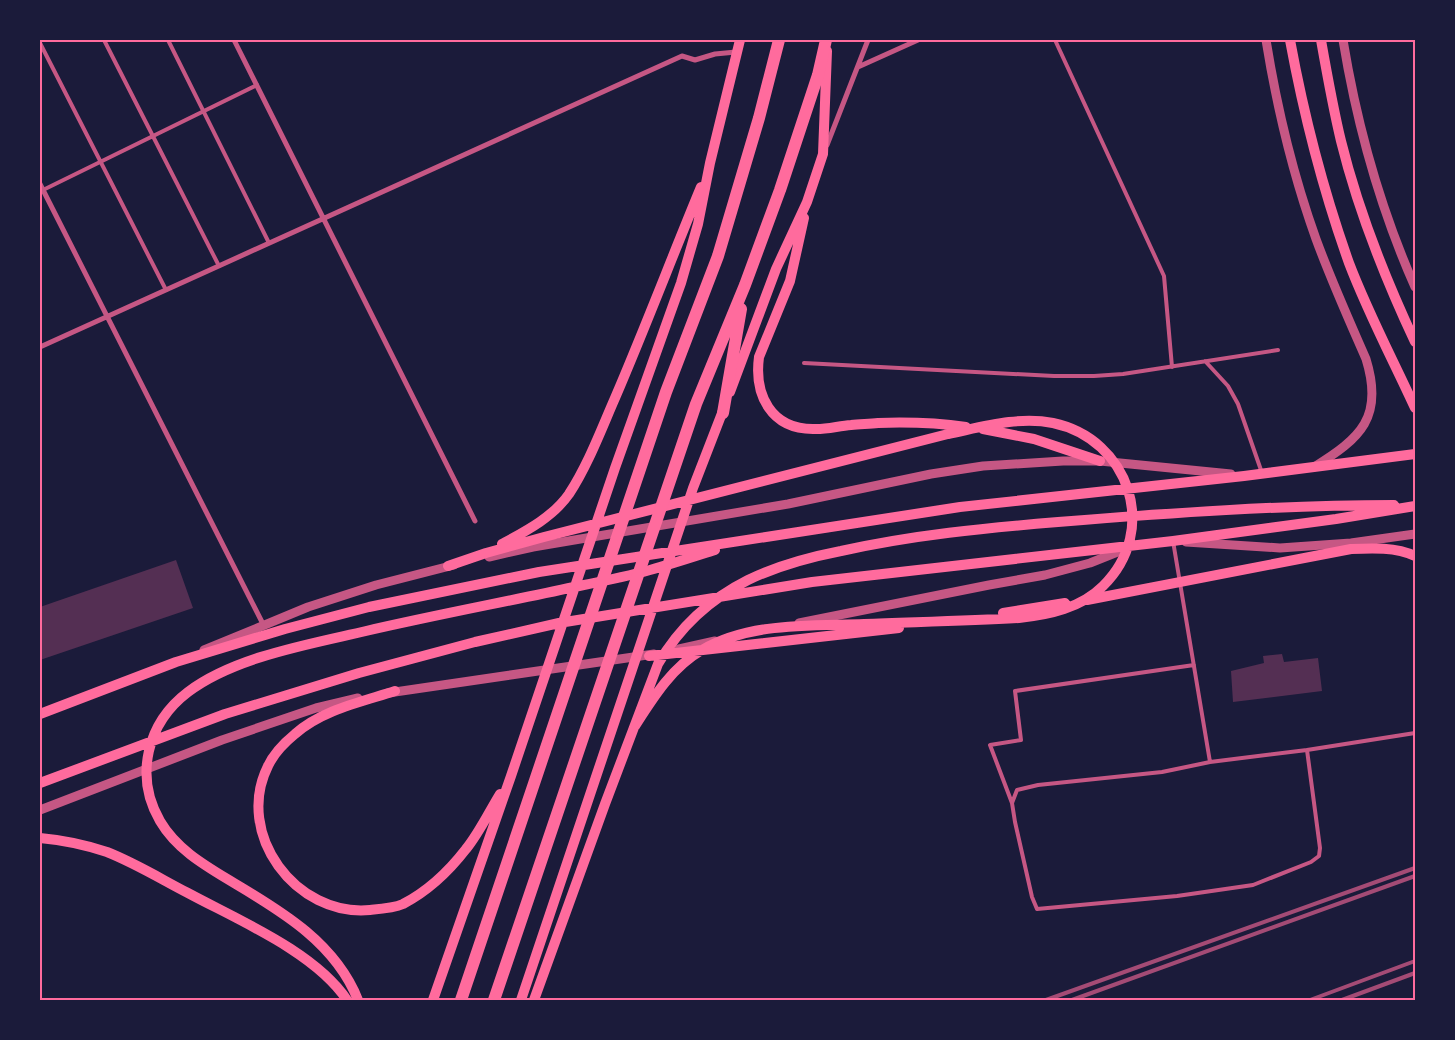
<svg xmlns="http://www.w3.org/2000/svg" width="1455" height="1040" viewBox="0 0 1455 1040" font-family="'PT Sans Narrow',sans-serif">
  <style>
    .building { fill: #542f53 }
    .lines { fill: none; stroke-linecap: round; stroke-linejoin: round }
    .service { stroke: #c65784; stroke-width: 4 }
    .minor { stroke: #c65784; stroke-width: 5 }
    .tertiary { stroke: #c65784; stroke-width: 9 }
    .secondary { stroke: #ff6b9d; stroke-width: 10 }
    .primary { stroke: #ff6b9d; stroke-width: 12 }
    .rail { stroke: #a44b75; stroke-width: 4 }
    .neatline { fill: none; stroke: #ff6b9d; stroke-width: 2 }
  </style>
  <rect width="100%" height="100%" fill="#1b1b3a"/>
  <path class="building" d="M176 560 193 608 40 660V607Z
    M1282 654 1284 662 1318 658 1322 691 1233 702 1231 671 1264 663 1263 656Z"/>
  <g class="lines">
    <path class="service" d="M104 40 219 266
      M168 40 269 243
      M1055 40 1164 276 1172 367
      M40 43 166 290
      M43 190 257 85
      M1205 361 1228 386 1238 404 1262 473
      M804 363 1054 376H1094L1123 374 1278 350
      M1173 541 1210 762
      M1307 750 1320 848 1319 856 1311 862 1253 885 1177 896 1037 909 1032 897 1015 822 1012 803 1017 790 1038 785 1162 772 1210 762Z
      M1307 750 1415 733
      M1012 803 990 745 1021 740 1015 691 1194 665"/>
    <path class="minor" d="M234 40 475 521
      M858 67 918 40
      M827 145 868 40
      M40 184 263 624
      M40 347 682 56 695 60 715 54 736 52"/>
    <path class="tertiary" d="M1266 40C1277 108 1293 175 1316 239 1331 280 1349 320 1366 359 1384 417 1361 438 1314 467
      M1343 40C1357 125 1380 208 1415 287
      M1186 542 1280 548 1351 543 1415 534
      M489 557 533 547 788 504 931 474 983 466 1063 461H1100L1231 474
      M799 623 989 585 1045 575 1090 563 1125 549
      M679 649 715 641
      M204 650 308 607 376 585 454 565
      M388 693 654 654
      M40 810 222 740 316 708 358 698"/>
    <path class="secondary" d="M1290 40C1304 116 1323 190 1349 263 1368 313 1393 360 1415 408
      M1321 40C1327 74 1333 108 1341 141 1358 210 1385 278 1415 342
      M804 218 790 281 759 357C754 395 771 429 813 429 825 430 838 426 851 425 860 424 869 424 878 423 907 422 938 423 966 427
      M730 392 776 269 807 202 823 154 827 51
      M983 429 1034 439 1100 461
      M502 544C526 531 553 517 569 494 588 465 601 430 615 398 645 328 672 257 701 187
      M448 566 486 553 544 537 948 434C982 427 1018 416 1053 423 1129 439 1160 530 1103 586 1081 608 1049 615 1019 618 968 621 916 622 864 624 811 626 750 622 702 650 672 667 653 698 635 726
      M1087 600 1351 549C1372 548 1396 547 1415 556
      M1003 613 1065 603
      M649 656 899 628
      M395 691C361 702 322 710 295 734 284 743 274 753 268 766 234 834 296 917 370 910 381 909 394 908 403 904 428 891 449 871 466 849 479 833 489 812 500 794
      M40 714 176 662 285 629 369 607 539 572 960 507 1244 476 1415 454
      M40 783 225 714 359 673 475 642 559 623 812 582 1173 541 1336 519 1415 506
      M40 838C62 840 86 845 107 852 135 863 161 879 188 893 238 920 315 952 347 1000
      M358 1000C336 944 283 912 234 883 206 866 177 850 160 821 134 776 147 723 188 692 234 657 310 644 366 631 435 615 505 602 574 587 599 582 625 577 650 570 672 564 693 557 715 550
      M433 1000 511 776 615 468 681 283 698 224 710 163 740 40
      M521 1000 693 488 724 408
      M534 1000 605 804 658 664C679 628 710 599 748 580 777 566 810 557 841 551 913 535 985 528 1058 522 1170 513 1282 505 1394 505"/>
    <path class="primary" d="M723 413 741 309
      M461 1000 666 392 718 256 759 118 779 40
      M494 1000 696 404 745 285 780 190 818 75 826 40"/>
    <path class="rail" d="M1046 1000 1415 868
      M1072 1000 1415 876
      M1310 1000 1415 961
      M1342 1000 1415 973"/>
  </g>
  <rect width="1455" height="1040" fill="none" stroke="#1b1b3a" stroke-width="82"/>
  <rect x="41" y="41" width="1373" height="958" class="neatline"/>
</svg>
